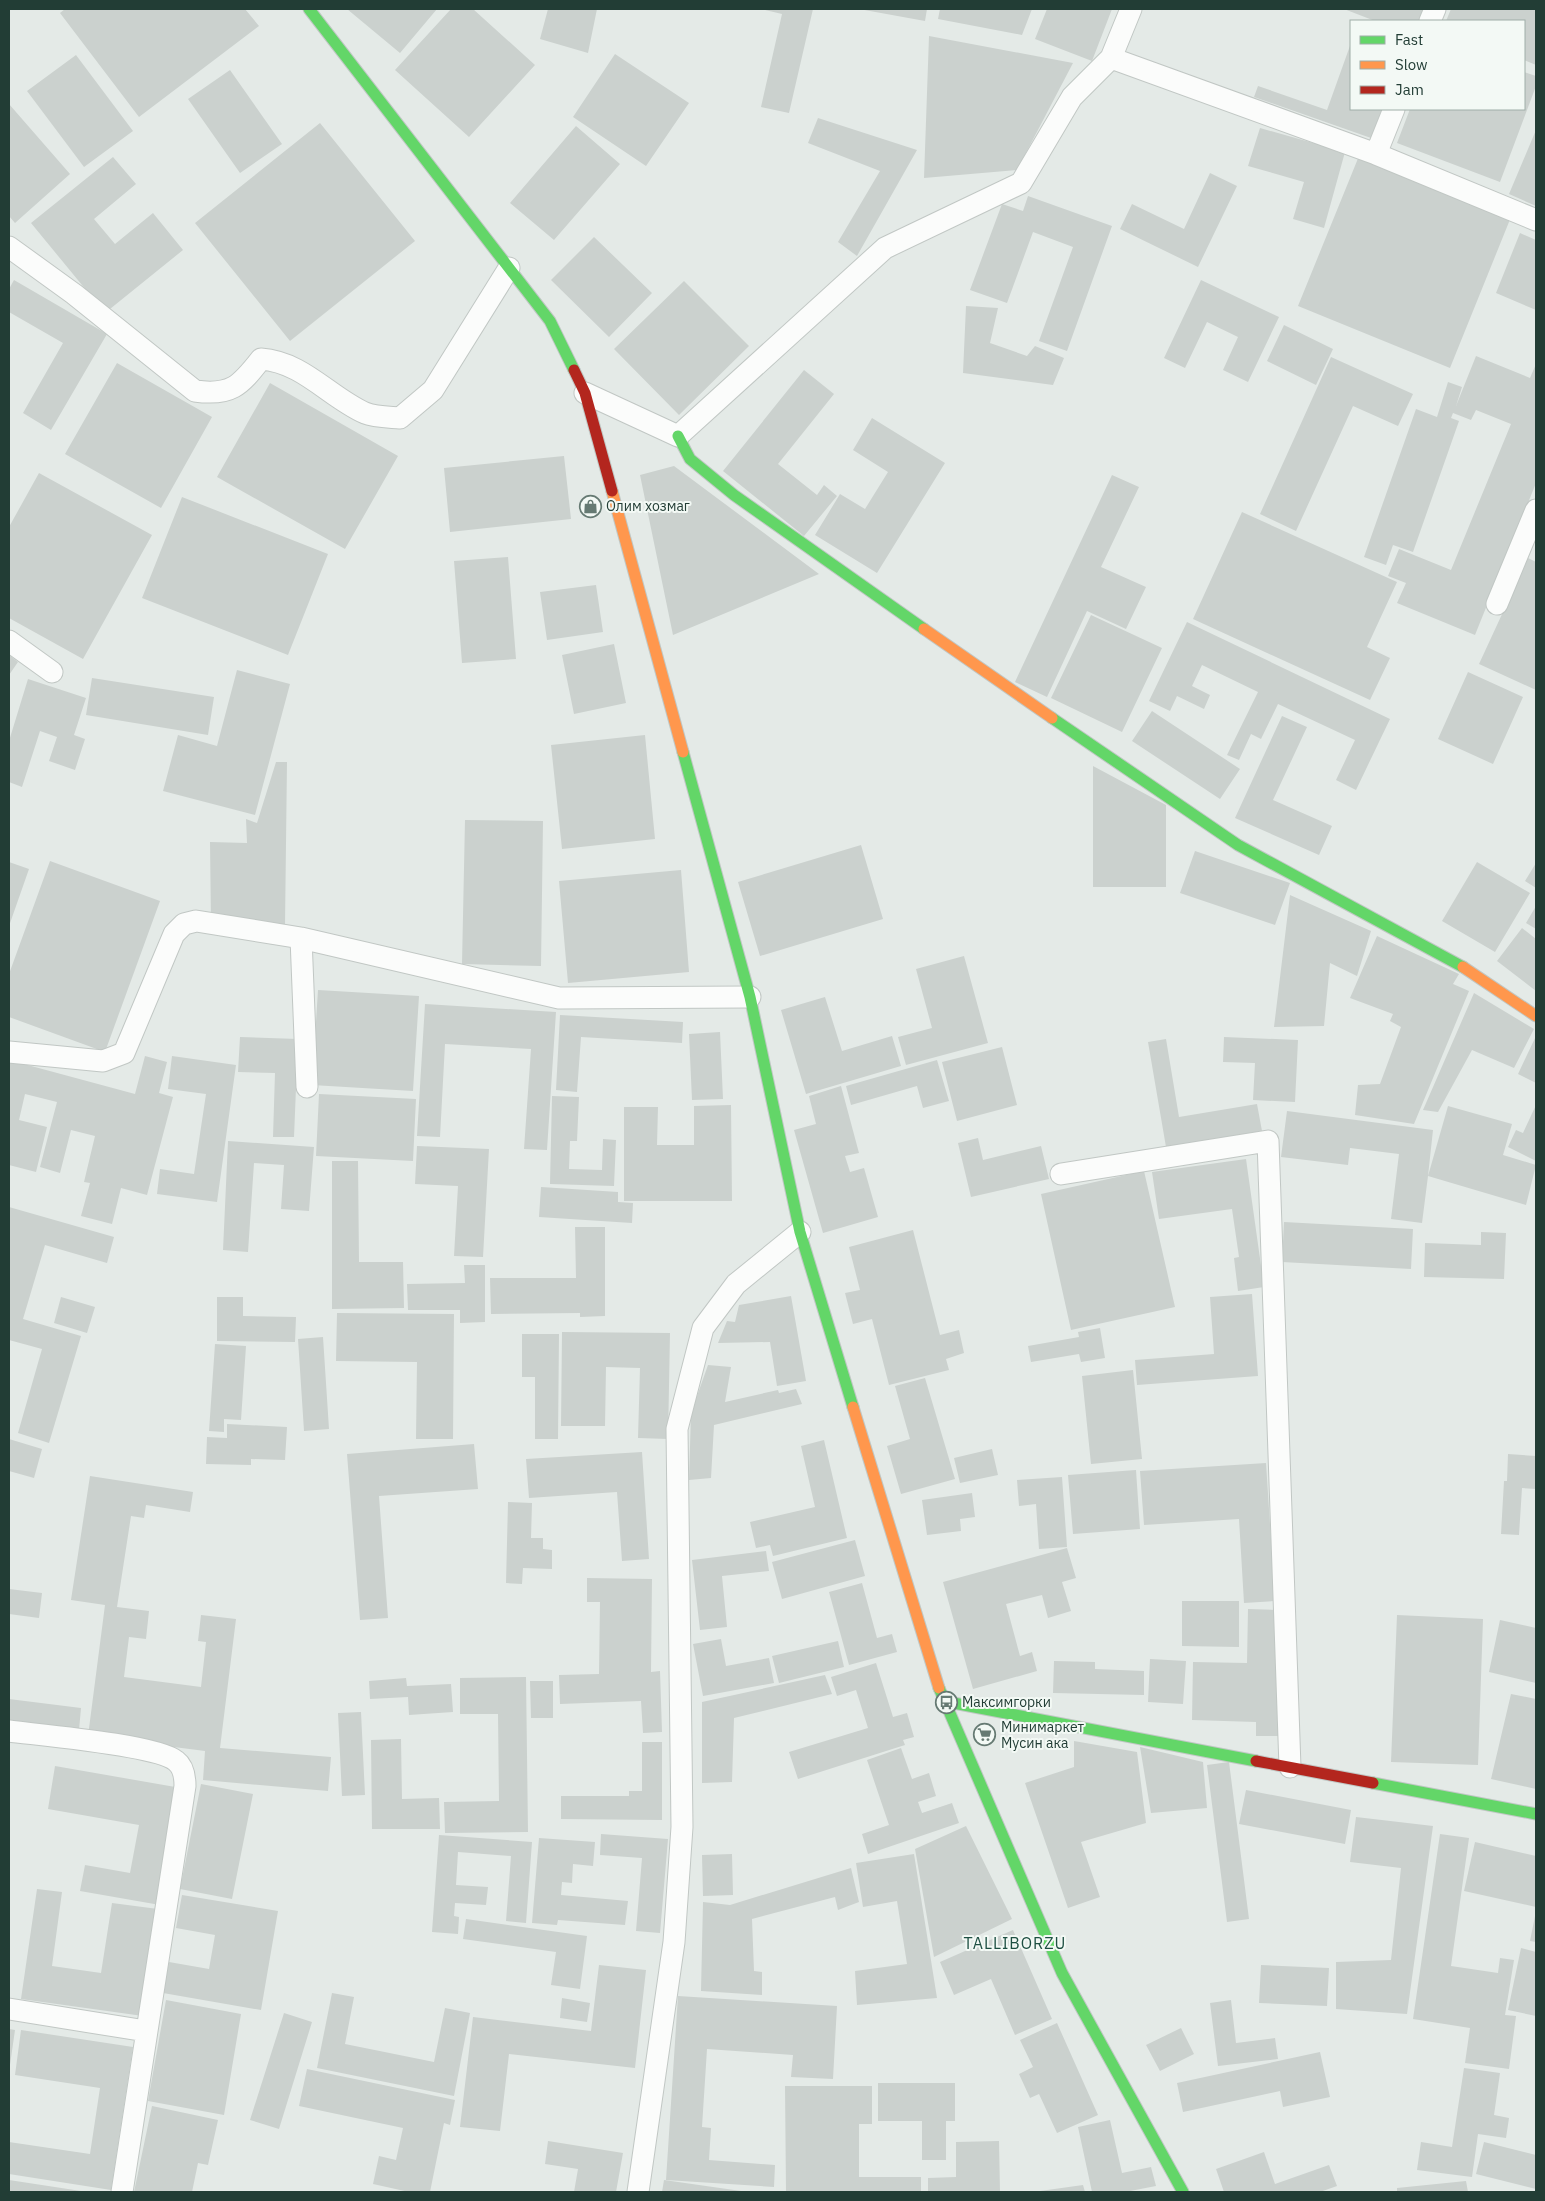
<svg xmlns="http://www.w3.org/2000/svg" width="1545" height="2201" viewBox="0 0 1545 2201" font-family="'IBM Plex Sans',sans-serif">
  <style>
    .building { fill: #cbd1ce }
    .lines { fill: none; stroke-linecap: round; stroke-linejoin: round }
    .street-casing { stroke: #c1c7c4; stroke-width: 23 }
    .fast-casing { stroke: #c0c7c4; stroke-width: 13 }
    .slow-casing { stroke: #c0c7c4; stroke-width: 13 }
    .jam-casing { stroke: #c0c7c4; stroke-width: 13 }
    .street { stroke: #fbfcfb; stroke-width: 21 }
    .fast { stroke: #63d668; stroke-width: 11 }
    .slow { stroke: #ff974d; stroke-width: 11 }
    .jam { stroke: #b3261e; stroke-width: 11 }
    .labels { text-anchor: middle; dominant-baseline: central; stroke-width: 4; stroke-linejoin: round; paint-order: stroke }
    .poi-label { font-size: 14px; fill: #223d35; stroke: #f3f9f5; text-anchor: start }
    .quarter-label { font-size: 16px; letter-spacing: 1px; fill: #1e4f42; stroke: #f3f9f5 }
  </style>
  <rect width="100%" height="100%" fill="#e4eae7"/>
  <path class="building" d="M65 9H245L259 26 139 117 60 13Z
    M347 9H437L400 53Z
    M451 9H473L535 65 469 137 395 70Z
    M548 9H597L588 53 540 39Z
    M761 9H813L789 113 761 107 782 14Z
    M859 9H927L925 21Z
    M940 9H1032L1022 35 938 19Z
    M1047 9H1112L1092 61 1035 39Z
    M1344 9H1424L1419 21H1375Z
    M1451 9H1536V65L1524 60V21H1446Z
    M929 36 1073 63 1017 170 924 178Z
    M1351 43V109H1382L1371 138 1254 97 1258 86 1327 110Z
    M615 54 689 103 646 166 573 117Z
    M76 55 133 131 84 167 27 91Z
    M230 70 282 144 240 173 188 99Z
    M1524 72 1536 76V86L1500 182 1397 143 1410 109H1524Z
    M9 104 70 174 15 223 9 216Z
    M818 118 917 150 857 256 838 242 880 171 808 143Z
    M320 123 415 241 290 341 195 223Z
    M576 126 620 164 554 240 510 203Z
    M1260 128 1345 152 1324 228 1293 219 1304 182 1248 166Z
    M1536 130V206L1509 194Z
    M1359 156 1511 217 1450 368 1298 306Z
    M113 157 136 184 94 219 115 244 153 213 183 250 105 313 31 223Z
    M1210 173 1237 186 1198 267 1120 229 1132 204 1184 229Z
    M1028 196 1112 226 1067 351 1039 341 1073 247 1033 232 1007 303 970 290 1002 204 1023 211Z
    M1520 233 1536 240V310L1496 293Z
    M594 237 652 293 609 337 551 280Z
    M14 280 107 334 51 430 23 413 63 343 9 312V289Z
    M1201 280 1279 317 1248 382 1223 370 1238 337 1207 322 1185 368 1164 358Z
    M684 281 749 346 679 415 614 349Z
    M966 306 998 308 990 343 1027 356 1035 346 1064 358 1053 385 963 373Z
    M1284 325 1333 349 1316 385 1267 361Z
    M1476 356 1530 378 1536 364V483L1475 635 1397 603 1406 583 1388 576 1399 549 1451 570 1511 424 1476 410 1471 420 1453 413 1451 418 1459 421 1413 552 1393 545 1386 565 1364 557 1416 409 1437 417 1448 382 1462 387 1456 406Z
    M1331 357 1413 394 1398 426 1353 406 1296 531 1260 514Z
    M117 363 212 417 161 508 65 454Z
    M804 370 834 394 778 464 817 495 824 485 837 496 804 536 723 471Z
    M270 383 398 456 345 549 217 477Z
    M872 418 945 463 877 573 815 535 840 494 865 509 888 472 853 450Z
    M564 456 571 519 450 532 444 468Z
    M674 466 819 574 673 635 640 475Z
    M39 473 152 535 83 659 9 618V527Z
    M1112 475 1139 487 1101 567 1146 587 1126 629 1087 611 1047 697 1015 682Z
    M182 497 328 554 288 655 142 598Z
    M1242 512 1397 582 1367 647 1390 658 1370 700 1193 619Z
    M508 557 516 659 462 663 454 561Z
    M1528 558 1536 562V690L1479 664Z
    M596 585 603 632 547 640 540 592Z
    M1091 615 1162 648 1122 732 1051 698Z
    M1187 622 1390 719 1356 790 1336 780 1355 740 1278 704 1261 739 1251 734 1239 760 1227 755 1258 692 1202 665 1192 686 1210 695 1204 709 1177 696 1170 711 1149 701Z
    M614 644 626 703 574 714 562 655Z
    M9 655 18 662 9 675Z
    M237 670 290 684 255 815 163 791 178 735 217 746Z
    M1468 672 1523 697 1493 764 1438 739Z
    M92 678 214 697 208 735 86 715Z
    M28 679 86 698 74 735 85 739 75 770 49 761 57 737 40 731 22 787 9 782V741Z
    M1152 711 1240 769 1220 799 1132 741Z
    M1282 716 1307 727 1273 800 1332 826 1319 855 1235 818Z
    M645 735 655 839 562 849 551 745Z
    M276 762H287L285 925 211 924 210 842 247 843 246 819 257 823Z
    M1093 766 1166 805V887H1093Z
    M465 820 543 821 541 966 462 964Z
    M861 845 883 919 760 956 738 882Z
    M1195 851 1290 883 1275 925 1180 893Z
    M50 861 160 901 105 1052 9 1017V974Z
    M9 862 29 869 9 926Z
    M1477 862 1530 893 1495 952 1442 921Z
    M1536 863V888L1525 881Z
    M681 870 689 972 568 983 559 881Z
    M1290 895 1371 931 1357 976 1330 963 1324 1026 1274 1027Z
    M1536 906V929L1526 923Z
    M1522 928 1536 939V991L1497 961Z
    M1377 936 1459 974 1453 984 1469 991 1414 1124 1355 1115 1358 1085 1380 1084 1401 1027 1390 1021 1393 1014 1350 998Z
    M964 956 988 1043 906 1065 898 1037 932 1028 916 969Z
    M318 990 419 996 413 1091 312 1085Z
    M1474 993 1534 1029 1514 1068 1472 1050 1438 1112 1423 1110Z
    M825 997 842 1051 892 1036 901 1066 806 1094 781 1010Z
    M425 1004 556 1012 547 1150 524 1149 531 1049 445 1044 440 1137 417 1136Z
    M560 1015 683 1022 682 1043 581 1037 577 1092 556 1090Z
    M720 1032 723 1099 692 1100 689 1034Z
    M1536 1036V1083L1518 1074Z
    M240 1037 298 1039 294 1137H273L275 1073 238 1072Z
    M1224 1037 1298 1040 1295 1102 1253 1100 1255 1063 1223 1062Z
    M1166 1039 1179 1117 1257 1104 1262 1131 1166 1147 1148 1042Z
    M1002 1047 1017 1105 957 1121 942 1062Z
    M145 1056 167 1062 159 1093 173 1097 147 1195 121 1188 112 1224 81 1216 90 1183 84 1182 95 1136 71 1130 60 1173 40 1167 57 1102 25 1094 19 1120 47 1127 36 1172 9 1165V1060L135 1094Z
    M172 1056 236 1065 217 1202 157 1194 160 1169 194 1174 206 1094 168 1089Z
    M937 1060 949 1101 923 1108 917 1086 851 1105 846 1086Z
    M841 1086 859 1153 845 1156 850 1172 864 1168 878 1217 823 1233 794 1130 816 1124 809 1096Z
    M319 1094 416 1099 413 1161 316 1156Z
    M552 1096 579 1097 577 1141H570L569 1169 602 1170 603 1139 616 1140 614 1186 550 1184Z
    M731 1105 732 1201H624V1107H658L657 1145H694V1106Z
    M1536 1105V1161L1508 1147 1516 1130 1523 1133Z
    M1448 1106 1512 1124 1503 1155 1536 1165 1526 1205 1428 1176 1422 1223 1391 1219 1399 1154 1350 1148 1348 1165 1281 1157 1287 1111 1433 1130 1428 1176Z
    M978 1138 983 1160 1041 1146 1049 1179 971 1197 958 1143Z
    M228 1141 314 1147 309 1211 281 1209 284 1165 254 1163 248 1252 223 1250Z
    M417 1146 489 1149 483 1257 454 1256 458 1186 415 1184Z
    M1246 1159 1264 1287 1238 1291 1234 1258 1239 1257 1232 1209 1159 1219 1152 1172Z
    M332 1161H358L359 1262H403L404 1308 332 1309Z
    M1144 1171 1175 1307 1071 1330 1041 1194Z
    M541 1187 618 1192V1202L633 1203 632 1223 539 1217Z
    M9 1207 114 1237 107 1263 45 1245 23 1319 81 1336 49 1443 18 1433 42 1349 9 1340Z
    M1284 1222 1413 1229 1411 1269 1282 1262Z
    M575 1227H605V1316L580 1317V1313L491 1314 490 1278H576Z
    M913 1230 940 1335 959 1330 964 1353 946 1359 949 1370 889 1385 872 1319 853 1324 845 1293 860 1290 849 1247Z
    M1481 1232 1506 1233 1504 1279 1424 1277 1425 1243 1481 1245Z
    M464 1265H485V1322L460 1323V1310H408L407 1284 465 1283Z
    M1252 1294 1258 1376 1137 1385 1135 1360 1214 1354 1210 1297Z
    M791 1296 806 1381 777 1386 770 1342 718 1343 727 1321 735 1322 739 1305Z
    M61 1297 95 1307 87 1333 54 1323Z
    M217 1297H243V1316L296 1317 295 1342 217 1341Z
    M337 1313 454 1314 453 1439H416L417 1362 336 1361Z
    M1100 1328 1105 1358 1081 1362 1079 1354 1031 1362 1028 1346 1079 1337 1078 1332Z
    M562 1332 670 1333 668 1439 638 1438 640 1368 606 1367 605 1426H561Z
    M522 1334H559L558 1439H535V1377H522Z
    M323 1337 329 1429 304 1431 298 1339Z
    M215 1344 246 1346 241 1420 224 1419V1432L209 1431Z
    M708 1365 731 1367 725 1402 778 1390 779 1393 796 1389 802 1404 714 1425 711 1478 689 1480 691 1413Z
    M1133 1370 1142 1459 1091 1464 1082 1376Z
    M925 1378 955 1479 901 1494 887 1446 910 1439 895 1386Z
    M227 1424 287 1427 285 1460 251 1459V1465L206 1464 207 1437 227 1438Z
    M9 1439 42 1449 34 1478 9 1471Z
    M824 1440 847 1538 773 1556 770 1545 756 1548 750 1522 815 1507 801 1446Z
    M474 1444 478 1489 379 1496 388 1618 360 1620 347 1454Z
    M992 1449 998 1475 960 1483 954 1458Z
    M642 1452 649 1559 622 1561 617 1492 529 1498 526 1459Z
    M1508 1454 1536 1456V1489L1522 1488 1519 1535 1501 1534 1504 1481H1507Z
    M1266 1463 1275 1601 1244 1603 1239 1519 1144 1525 1140 1471Z
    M1136 1470 1140 1529 1073 1534 1068 1475Z
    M90 1476 193 1492 190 1512 146 1505 144 1518 131 1516 117 1607 149 1611 146 1639 129 1637 124 1677 201 1687 206 1642 198 1641 201 1615 236 1619 220 1748 331 1757 328 1791 203 1780 205 1751 88 1736 105 1605 71 1600Z
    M1062 1477 1067 1547 1039 1549 1036 1504 1019 1506 1017 1480Z
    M972 1493 975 1517 960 1519 961 1531 927 1535 922 1500Z
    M508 1502 532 1503 531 1538H543V1549L552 1550V1569L523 1568 522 1584 506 1583Z
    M855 1540 865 1576 782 1599 772 1562Z
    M1067 1548 1076 1578 1062 1582 1071 1611 1048 1618 1042 1595 1006 1604 1020 1656 1032 1652 1037 1671 973 1689 943 1582Z
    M766 1551 769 1571 722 1576 727 1627 700 1630 692 1560Z
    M587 1578 652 1579 651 1672 660 1671 662 1732 643 1733 641 1701 560 1704 559 1675 599 1674 600 1602H587Z
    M862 1583 877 1638 892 1634 897 1652 849 1665 829 1592Z
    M9 1589 42 1593 39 1618 9 1614Z
    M1182 1601H1239V1647L1182 1646Z
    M1248 1609 1280 1610 1278 1736H1256V1722L1192 1720 1193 1662 1247 1663Z
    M1397 1615 1483 1619 1478 1765 1391 1762Z
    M1500 1620 1536 1628V1683L1489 1672Z
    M721 1639 726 1666 769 1658 774 1683 703 1696 693 1644Z
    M838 1641 844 1667 779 1683 772 1656Z
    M1150 1659 1186 1661 1183 1704 1148 1702Z
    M1054 1661 1095 1662V1669L1144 1671V1695L1053 1693Z
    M876 1663 893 1717 907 1713 914 1737 903 1740 905 1745 798 1779 789 1752 868 1728 856 1690 837 1696 831 1677Z
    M825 1675 832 1694 734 1718 732 1782 702 1783V1702Z
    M526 1677 528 1832 445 1833 444 1802 499 1801 498 1714H460V1678Z
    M406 1678 407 1686 451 1684 453 1712 409 1715 408 1697 370 1699 369 1681Z
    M530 1681H553V1718H531Z
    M1511 1694 1536 1699V1789L1491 1779Z
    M9 1699 81 1708 79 1730 9 1722Z
    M361 1712 365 1795 342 1796 338 1713Z
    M401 1739 402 1799 439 1798 440 1829H372L371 1740Z
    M1074 1741 1137 1752 1146 1823 1081 1842 1100 1897 1068 1908 1025 1783 1074 1767Z
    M642 1742H662V1820L561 1819V1796H629V1791H642Z
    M1140 1747 1203 1762 1207 1808 1151 1813Z
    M901 1748 912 1779 929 1773 936 1796 918 1802 922 1813 952 1803 959 1823 868 1854 862 1834 889 1825 867 1760Z
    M1229 1762 1249 1919 1227 1922 1207 1765Z
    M55 1766 181 1788 160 1905 80 1891 85 1865 130 1873 139 1825 48 1809Z
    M201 1784 253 1794 232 1899 180 1889Z
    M1246 1790 1351 1810 1345 1844 1239 1824Z
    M1356 1817 1433 1826 1407 2014 1336 2009V1962L1391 1960 1401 1868 1350 1862Z
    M966 1826 1012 1919 934 1957 915 1849Z
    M601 1834 668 1839 660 1933 636 1931 642 1858 600 1855Z
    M1440 1834 1469 1838 1451 1966 1498 1973 1500 1958 1514 1960 1505 2015 1516 2016 1509 2069 1465 2063 1470 2028 1413 2019Z
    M439 1835 532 1842 526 1923 506 1921 511 1856 458 1852 456 1885 488 1887 486 1905 455 1903 454 1916 459 1917 458 1934 432 1932Z
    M539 1838 595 1842 593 1866 573 1864 572 1883 562 1882 561 1895 628 1901 625 1925 558 1920 557 1925 532 1923Z
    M1475 1842 1536 1856V1907L1464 1891Z
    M732 1854 733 1895 703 1896 702 1855Z
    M914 1854 937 1998 857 2005 855 1971 907 1964 897 1901 863 1907 856 1863Z
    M851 1868 859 1902 838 1910 835 1897 752 1919 754 1971 762 1972V1995L701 1991 703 1902 730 1905Z
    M37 1889 62 1892 52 1966 101 1973 112 1903 158 1909 143 2016 21 1999Z
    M182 1895 278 1911 261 2010 163 1993 169 1962 209 1969 215 1935 176 1928Z
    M1535 1916H1536V1942L1530 1941Z
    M466 1919 587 1936 580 1989 551 1985 556 1952 463 1939Z
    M1013 1930 1052 2019 1015 2035 991 1979 954 1995 940 1962Z
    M1521 1948 1536 1952V2016L1508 2010Z
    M599 1965 646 1970 635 2068 509 2054 500 2131 460 2127 473 2017 591 2031Z
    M1261 1965 1329 1968 1327 2006 1259 2003Z
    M332 1993 354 1997 345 2044 434 2062 445 2008 470 2013 454 2096 317 2068Z
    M678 1996 837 2006 833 2079 791 2077 793 2055 707 2049 702 2127 711 2128 709 2160 775 2165 774 2187 666 2180Z
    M562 1998 590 2003 587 2022 560 2018Z
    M166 2000 241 2014 224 2115 148 2101Z
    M1231 2000 1236 2043 1275 2038 1278 2059 1218 2066 1210 2003Z
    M284 2013 312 2022 279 2129 250 2120Z
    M1057 2023 1098 2115 1057 2133 1039 2094 1030 2098 1019 2074 1033 2067 1020 2040Z
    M1181 2028 1194 2054 1160 2071 1146 2045Z
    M9 2029 15 2030 10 2065H9Z
    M21 2030 133 2047 111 2190 9 2174V2142L90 2154 100 2088 15 2075Z
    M1320 2052 1330 2097 1283 2107 1280 2091 1183 2112 1177 2083Z
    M1464 2068 1500 2073 1494 2115 1509 2118 1506 2138 1478 2134 1472 2177 1417 2170 1421 2142 1452 2147Z
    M307 2069 455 2100 450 2125 444 2123 430 2192H409L373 2184 379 2156 396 2160 403 2128 299 2106Z
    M878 2083H955V2121H946V2160H922V2121H878Z
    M785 2086H872V2124H859V2177H921V2192H786Z
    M152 2106 218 2120 208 2165 198 2163 192 2192H134Z
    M1110 2120 1122 2173 1151 2167 1156 2186 1125 2192H1092L1078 2127Z
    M548 2141 623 2153 616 2192H574L578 2169 545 2164Z
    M999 2141 1000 2192H928V2178L956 2177V2142Z
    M1484 2142 1536 2155V2189L1476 2174Z
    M1264 2152 1275 2184 1329 2165 1337 2186 1320 2192H1224L1216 2169Z
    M9 2180 81 2191V2192H9Z
    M664 2180 741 2191V2192H662Z
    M1466 2181 1468 2192H1397V2188Z
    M1083 2185 1085 2192H1040V2191Z"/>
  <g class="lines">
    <defs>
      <path id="street" d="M1430 21 1435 9
        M1111 58 1376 154 1394 109
        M1376 154 1536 220
        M9 247 74 294 195 391C231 396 240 386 261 359 303 362 329 397 365 413 375 417 389 417 400 418L433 390 509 268
        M585 393 678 436 885 248 1021 183 1072 97 1111 58 1131 9
        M1497 604 1536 510
        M9 641 52 672
        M301 938 307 1087
        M9 1052 103 1061 124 1053 174 934 184 924 196 921 301 938 559 998 750 997
        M1061 1174 1268 1141 1290 1767
        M9 1731C40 1735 157 1745 176 1761 184 1767 185 1777 185 1786L122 2192
        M9 2009 146 2031
        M638 2192 674 1942 682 1827 677 1429 703 1328 736 1284 800 1232"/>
      <path id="fast" d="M309 9 550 321 574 370
        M678 436 690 459 734 495 924 629
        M1052 718 1238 845 1463 967
        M683 752 750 997 800 1232 853 1407
        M939 1688 1062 1973 1183 2192
        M943 1701 1256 1761
        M1373 1783 1536 1814"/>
      <path id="slow" d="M612 491 683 752
        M924 629 1052 718
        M1463 967 1536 1016
        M853 1407 939 1688"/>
      <path id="jam" d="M574 370 585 393 612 491
        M1256 1761 1373 1783"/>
    </defs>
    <use href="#street" class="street-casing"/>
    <use href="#fast" class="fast-casing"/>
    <use href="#slow" class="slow-casing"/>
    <use href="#jam" class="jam-casing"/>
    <use href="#street" class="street"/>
    <use href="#fast" class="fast"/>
    <use href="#slow" class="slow"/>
    <use href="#jam" class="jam"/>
  </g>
  <defs>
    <symbol id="shop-ring" viewBox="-11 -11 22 22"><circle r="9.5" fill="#f3f9f5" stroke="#667a73" stroke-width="1.5"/><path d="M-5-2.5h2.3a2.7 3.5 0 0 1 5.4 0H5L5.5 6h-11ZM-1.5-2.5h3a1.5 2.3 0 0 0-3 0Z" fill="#667a73"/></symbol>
    <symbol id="bus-ring" viewBox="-11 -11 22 22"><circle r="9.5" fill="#f3f9f5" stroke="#667a73" stroke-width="1.5"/><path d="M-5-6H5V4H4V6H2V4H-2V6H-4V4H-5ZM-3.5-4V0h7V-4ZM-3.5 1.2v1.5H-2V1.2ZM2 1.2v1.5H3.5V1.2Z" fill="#667a73"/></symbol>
    <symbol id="supermarket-ring" viewBox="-11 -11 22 22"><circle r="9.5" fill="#f3f9f5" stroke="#667a73" stroke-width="1.5"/><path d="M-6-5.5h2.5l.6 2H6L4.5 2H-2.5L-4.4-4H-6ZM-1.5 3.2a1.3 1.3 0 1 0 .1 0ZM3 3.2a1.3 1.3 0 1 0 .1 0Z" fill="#667a73"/></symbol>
  </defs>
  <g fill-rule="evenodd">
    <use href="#shop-ring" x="578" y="494" width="25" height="25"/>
    <use href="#bus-ring" x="934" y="1690" width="25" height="25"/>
    <use href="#supermarket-ring" x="972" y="1722" width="25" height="25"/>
  </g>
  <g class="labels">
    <g class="poi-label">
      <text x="606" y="506">Олим хозмаг</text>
      <text x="962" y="1702">Максимгорки</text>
      <text x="1001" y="1727">Минимаркет<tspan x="1001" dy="16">Мусин ака</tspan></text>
    </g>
    <g class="quarter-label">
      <text x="1015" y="1943">TALLIBORZU</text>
    </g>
  </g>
  <rect width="1545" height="2201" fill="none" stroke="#223d35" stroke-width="20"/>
  <rect x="1350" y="20" width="175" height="90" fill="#f3f9f5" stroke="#9faea8"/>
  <rect x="1360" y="36" width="25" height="8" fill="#63d668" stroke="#9faea8"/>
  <text x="1395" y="45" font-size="15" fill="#223d35">Fast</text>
  <rect x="1360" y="61" width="25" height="8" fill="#ff974d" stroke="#9faea8"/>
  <text x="1395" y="70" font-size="15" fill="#223d35">Slow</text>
  <rect x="1360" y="86" width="25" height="8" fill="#b3261e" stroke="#9faea8"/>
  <text x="1395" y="95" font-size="15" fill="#223d35">Jam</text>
</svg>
